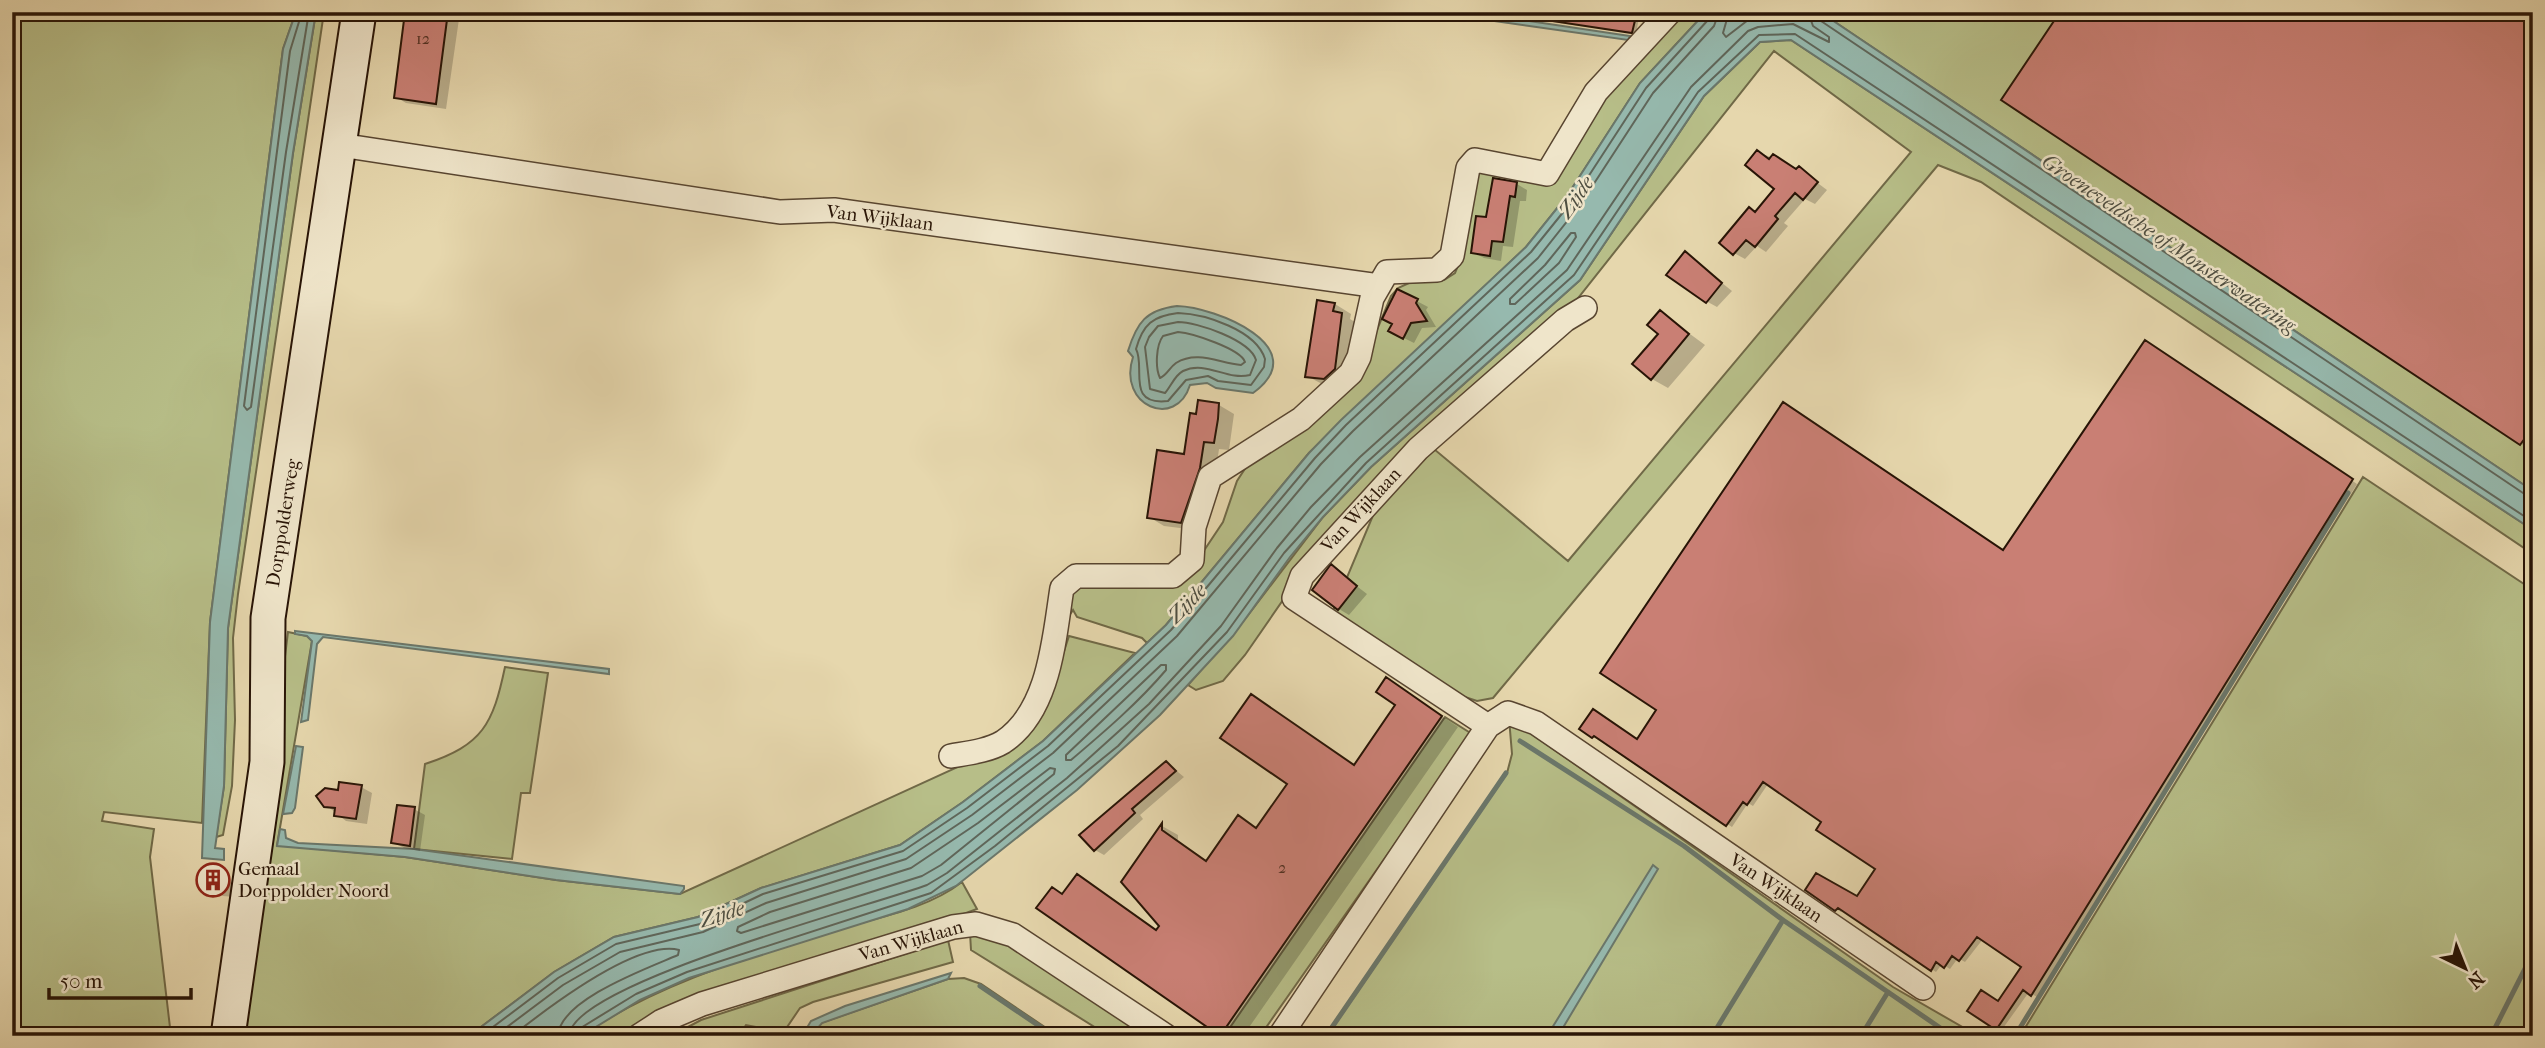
<svg xmlns="http://www.w3.org/2000/svg" width="2545" height="1048" viewBox="0 0 2545 1048" font-family="'IM FELL French Canon',serif">
  <style>
    .green { fill: #b7be88; stroke: #706947; stroke-width: 2 }
    .water { fill: #96b9ae; stroke: #6a776b; stroke-width: 2 }
    .shadow { fill: #0003 }
    .lines { fill: none; stroke-linecap: round; stroke-linejoin: round }
    .shore { stroke: #5f665a; stroke-width: 2 }
    .stream { stroke: #6a776b; stroke-width: 5 }
    .building { fill: #c97f74; stroke: #281406; stroke-width: 2 }
    .street-casing { stroke: #584530; stroke-width: 26 }
    .secondary-casing { stroke: #281406; stroke-width: 37 }
    .street { stroke: #efe5ca; stroke-width: 23 }
    .secondary { stroke: #efe5ca; stroke-width: 33 }
    .labels { text-anchor: middle; dominant-baseline: central; stroke-width: 5; stroke-linejoin: round; paint-order: stroke }
    .number-label { font-size: 16px; fill: #502f22 }
    .street-label { font-size: 19px; fill: #281406; stroke: #efe5ca }
    .poi-label { font-size: 19px; fill: #281406; stroke: #efe5ca; text-anchor: start }
    .water-label { font-size: 21px; font-style: italic; fill: #4e4e41; stroke: #efe5ca }
  </style>
  <rect width="100%" height="100%" fill="#e6d7ad"/>
  <filter id="stains"><feTurbulence type="fractalNoise" baseFrequency=".00286" numOctaves="4"/><feColorMatrix values="0 0 0 0 .2 0 0 0 0 .09 0 0 0 0 .02 0 0 0 .5 -.17"/></filter>
  <radialGradient id="worn" r=".72"><stop offset=".6" stop-color="#630" stop-opacity="0"/><stop offset="1" stop-color="#630" stop-opacity=".3"/></radialGradient>
  <path class="green" d="M12 12H296L283 49 210 622 202 823 104 812 102 821 154 829 150 857 171 1036H12Z
    M316 12H324L238 594 233 638 235 720 232 786 223 835 216 837 224 786 228 628 293 153Z
    M1674 12H1706L1640 83 1567 196 1526 247 1309 453 1166 625 1147 643 1142 638 1077 617 1073 610 1071 613 1065 608 1076 581 1159 587 1197 561 1223 522 1237 481 1252 458 1372 342 1391 296 1398 288 1409 283 1444 280 1455 273 1460 261 1477 172 1546 181 1594 105Z
    M1820 12H2397L2533 130V491Z
    M1791 40 2533 530V554L1981 182 1938 165 1493 698 1477 701 1456 694 1332 613 1374 513 1434 449 1568 561 1911 152 1774 51 1567 312 1292 587 1245 655 1223 681 1196 690 1188 685 1248 615 1323 517 1371 467 1580 280 1704 96 1760 42Z
    M2363 477 2533 590V1036H2020Z
    M288 632 307 636 312 641 277 845 405 857 556 880 680 894 1021 738 1050 694 1069 636 1135 653 1043 741 963 802 900 845 761 888 698 917 614 937 554 972 469 1036H241L278 803 282 681Z
    M505 667 548 673 530 793H521L512 859 414 849 425 764C483 745 493 724 505 667Z
    M1445 717 1472 734 1260 1036H1224Z
    M1509 718 1893 987 1978 1036H1327L1507 773 1512 754Z
    M962 882 977 909 629 1036H581C656 984 746 958 832 931 875 918 926 910 962 882Z
    M983 929 1162 1036H1109L971 950 970 933Z
    M948 940 953 962 813 1002 800 1008 781 1036H764L767 1029 746 1025 739 1036H671L701 1020Z
    M964 978 981 984 1058 1036H803L815 1025 948 979Z"/>
  <path class="water" d="M296 12H316L293 153 228 628 224 786 215 848 224 849V860L202 858 210 622 283 49Z
    M1431 12H1468L1630 36 1628 40Z
    M1706 12H1820L2533 491V530L1791 40 1760 42 1704 96 1580 280 1371 467 1323 517 1290 557 1233 636 1160 715 1077 790 956 886 908 909 689 978 640 1000 581 1036H469L554 972 614 937 698 917 761 888 900 845 963 802 1043 741 1166 625 1309 453 1341 420 1526 247 1567 196 1640 83Z
    M1177 306C1215 307 1316 347 1253 393L1216 388 1207 383 1190 385C1176 430 1117 406 1133 357L1128 351C1137 322 1146 310 1177 306Z
    M295 631 609 669V674L323 637 317 644 308 720 301 722 312 641 307 636 295 634Z
    M296 746 303 747 295 808 292 813 283 814Z
    M280 829 285 830 286 838 298 843 414 849 684 886V889L680 894 556 880 405 857 277 846Z
    M1653 865 1658 869 1558 1036H1547Z
    M951 973 948 979 822 1023 811 1036H802L811 1021 845 1006Z"/>
  <path class="shadow" d="M407 12H460L446 109 406 103 396 97Z
    M1482 12H1640L1636 34Z
    M2533 12V448L2521 444 2004 100Z
    M1758 152 1799 169 1827 190 1815 204 1805 199 1784 223 1788 226 1766 252 1757 246 1745 259 1734 253 1756 213 1777 189Z
    M1517 184 1527 190 1526 201H1520L1513 247 1503 246 1501 261 1484 258 1473 252 1488 219Z
    M1686 254 1732 291 1717 307 1706 301Z
    M1398 291 1428 307 1426 310 1436 327 1422 328 1414 343 1390 331Z
    M1335 304 1351 314 1350 319 1358 324 1351 378 1324 385 1307 376Z
    M1660 312 1705 345 1668 388 1652 379 1661 334Z
    M2150 345 2357 484 2037 997 2029 992 2001 1031 1997 1029 1998 1003 2023 967 1983 939 1965 962 1958 958 1950 969 1942 964 1936 972 1843 909 1841 912 1807 889 1857 898 1877 869 1824 821 1768 784 1753 806 1748 803 1732 827 1581 729 1638 741 2004 552Z
    M1219 405 1234 414 1229 450 1219 449 1215 477 1196 530 1164 526 1149 517Z
    M1332 567 1367 594 1349 615 1339 609Z
    M1387 679 1458 727 1243 1036 1221 1034 1039 908 1063 896 1077 876 1157 931 1162 926 1123 882 1162 826 1178 835V841L1208 862 1258 829 1289 783 1252 696 1355 766 1397 705Z
    M1167 763 1184 777 1140 815 1143 819 1104 855 1095 850Z
    M361 787 372 793 367 824 346 821 326 805 339 792Z
    M414 809 425 815 420 851 404 848 393 842Z
    M220 876 237 885 235 897 223 896 207 886Z"/>
  <g class="lines">
    <path class="shore" d="M302 12 290 51 244 406 247 410 251 407 286 152 309 12
      M1729 12 1723 33 1726 37 1752 17 1797 12
      M1817 12 1821 21 2526 495 2533 496
      M1571 233H1575L1576 237 1559 263 1515 304H1510V299L1545 265Z
      M1178 313C1205 314 1256 330 1265 359L1264 367 1251 385 1218 381 1208 376 1186 380 1168 401C1125 406 1146 367 1136 349 1143 324 1153 316 1178 313Z
      M1178 322C1197 322 1250 340 1256 360L1250 375C1227 381 1206 360 1183 371 1175 375 1171 386 1165 393L1150 389 1145 347 1149 337 1158 326Z
      M1178 332C1192 333 1241 349 1245 362L1241 365C1219 363 1197 350 1176 363 1169 368 1167 375 1160 378 1155 368 1156 345 1163 336Z
      M1161 665H1166V670C1138 703 1104 732 1071 760H1066V755Z
      M1050 768 1055 769 1054 774 941 865 922 876 741 933 737 931 738 927 770 912 911 868 978 823Z
      M481 1036 558 978 616 944 700 924 763 894 903 851 967 808 1048 746 1171 630 1315 458 1346 425 1531 252 1573 200 1646 88 1708 20 1710 12
      M495 1036 563 985 620 952 703 932 766 903 906 859 972 815 1053 753 1177 636 1321 464 1353 431 1538 258 1580 205 1653 93 1714 26 1719 12
      M512 1036C545 1010 636 939 679 950L678 955C648 968 559 1000 558 1036
      M569 1036C571 983 875 905 927 885L947 873 1067 778 1149 704 1221 626 1277 548 1311 507 1360 457 1567 270 1691 87 1748 31 1758 27 1793 24 1829 42V37L1813 26 1808 12
      M578 1036 579 1029 636 994 687 972 931 893 995 846 1118 746 1227 632 1284 553 1366 463 1574 275 1698 92 1759 35 1795 34 2533 522"/>
    <path class="stream" d="M1520 741 1684 846 1783 920 1952 1036
      M980 986 1054 1036
      M1326 1036 1506 773
      M1712 1036 1783 920
      M1861 1036 1888 992
      M2015 1036 2348 493
      M2491 1036 2533 953"/>
  </g>
  <path class="building" d="M405 12H448L436 104 394 98Z
    M1553 12H1637L1632 33 1552 21Z
    M2060 12H2533V427L2520 445 2001 100Z
    M1757 150 1769 159 1773 154 1796 169 1799 166 1818 182 1803 200 1795 193 1775 216 1778 219 1755 247 1746 240 1733 255 1719 243 1749 207 1755 212 1774 189 1745 165Z
    M1493 178 1517 182 1515 197 1510 196 1503 242 1492 241 1490 256 1471 253 1476 216 1486 217Z
    M1685 251 1722 283 1706 303 1666 275Z
    M1397 289 1418 299 1416 303 1427 321 1411 323 1403 339 1388 331 1392 324 1382 319Z
    M1317 300 1335 303 1333 311 1342 313 1335 369 1324 379 1305 377Z
    M1660 310 1689 334 1651 380 1632 364 1658 334 1647 325Z
    M2145 340 2353 479 2031 996 2023 990 1996 1030 1967 1011 1981 990 1998 1001 2021 967 1977 937 1959 961 1952 956 1944 968 1936 962 1931 971 1838 908 1835 911 1805 890 1816 873 1857 896 1875 869 1816 830 1821 822 1763 782 1747 805 1743 802 1726 826 1594 736 1592 738 1579 729 1593 709 1637 739 1656 710 1600 673 1783 402 2003 550Z
    M1198 400 1219 403 1218 419 1214 443 1204 442 1200 468 1181 523 1147 518 1157 450 1184 454 1190 413 1196 414Z
    M1331 564 1357 586 1338 610 1312 590Z
    M1386 677 1442 716 1220 1036 1036 908 1052 887 1062 894 1077 874 1156 930 1159 926 1121 882 1162 823V830L1206 861 1238 815 1256 828 1287 784 1220 738 1251 694 1354 765 1395 705 1376 692Z
    M1166 761 1176 771 1132 809 1135 813 1094 851 1079 835Z
    M339 782 362 785 356 819 334 816 335 808 324 807 316 796 325 788 338 790Z
    M397 805 415 807 410 846 391 843Z
    M207 872 221 874 219 889 205 887Z"/>
  <g class="lines">
    <defs>
      <path id="street" d="M340 145 780 212 834 210 1379 286
        M1488 726 1508 713 1536 723 1923 988
        M951 756C968 753 988 751 1003 742 1050 711 1054 638 1062 588L1076 576H1173L1192 560 1194 527 1210 477 1301 419 1351 373 1359 357 1372 298 1387 272 1437 270 1452 256 1468 168 1475 160 1547 174 1596 92 1670 12
        M639 1036 662 1021 702 1004 953 927 976 924 1013 935 1166 1036
        M1280 1036 1488 726 1294 598 1302 576 1418 449 1565 320 1585 308"/>
      <path id="secondary" d="M228 1036 267 762 268 618 359 12"/>
    </defs>
    <use href="#street" class="street-casing"/>
    <use href="#secondary" class="secondary-casing"/>
    <use href="#street" class="street"/>
    <use href="#secondary" class="secondary"/>
  </g>
  <defs>
    <symbol id="building-ring" viewBox="-11 -11 22 22"><circle r="9.5" fill="#efe5ca" stroke="#8f2418" stroke-width="1.5"/><path d="M-4-6H4V6H1V3H-1V6H-4ZM-2.5-4.3h1.7v1.8h-1.7ZM.8-4.3h1.7v1.8H.8ZM-2.5-1h1.7V.8h-1.7ZM.8-1h1.7V.8H.8Z" fill="#8f2418"/></symbol>
  </defs>
  <g fill-rule="evenodd">
    <use href="#building-ring" x="194" y="861" width="38" height="38"/>
  </g>
  <g class="labels">
    <g class="number-label">
      <text x="423" y="38">12</text>
      <text x="1282" y="867">2</text>
    </g>
    <g class="street-label">
      <text transform="translate(880 218) rotate(7)">Van Wijklaan</text>
      <text transform="translate(1361 510) rotate(-47)">Van Wijklaan</text>
      <text transform="translate(283 523) rotate(-81)">Dorppolderweg</text>
      <text transform="translate(1776 888) rotate(34)">Van Wijklaan</text>
      <text transform="translate(911 941) rotate(-16)">Van Wijklaan</text>
    </g>
    <g class="poi-label">
      <text x="238" y="869">Gemaal<tspan x="238" dy="22">Dorppolder Noord</tspan></text>
    </g>
    <g class="water-label">
      <text transform="translate(1576 197) rotate(-55)">Zijde</text>
      <text transform="translate(2169 243) rotate(34)">Groeneveldsche of Monsterwatering</text>
      <text transform="translate(1187 603) rotate(-46)">Zijde</text>
      <text transform="translate(722 914) rotate(-17)">Zijde</text>
    </g>
  </g>
  <rect width="2545" height="1048" fill="none" stroke="#e6d7ad" stroke-width="42"/>
  <rect x="14" y="14" width="2517" height="1020" fill="none" stroke="#281406" stroke-width="3.5"/>
  <rect x="21" y="21" width="2503" height="1006" fill="none" stroke="#281406" stroke-width="2"/>
  <g transform="translate(2465 968) rotate(137)" stroke="#efe5ca" stroke-width="5" paint-order="stroke">
  <path d="M0-5L12 26L0 18L-12 26Z" fill="#281406"/>
  <text y="-10" font-size="19" font-weight="bold" text-anchor="middle" fill="#281406">N</text>
  </g>
  <path d="M49 988v10h142v-10" fill="none" stroke="#281406" stroke-width="3.5"/>
  <text x="60" y="988" font-size="21" fill="#281406" stroke="#efe5ca" stroke-width="5" paint-order="stroke">50 m</text>
  <rect width="100%" height="100%" filter="url(#stains)"/>
  <rect width="100%" height="100%" fill="url(#worn)"/>
</svg>
